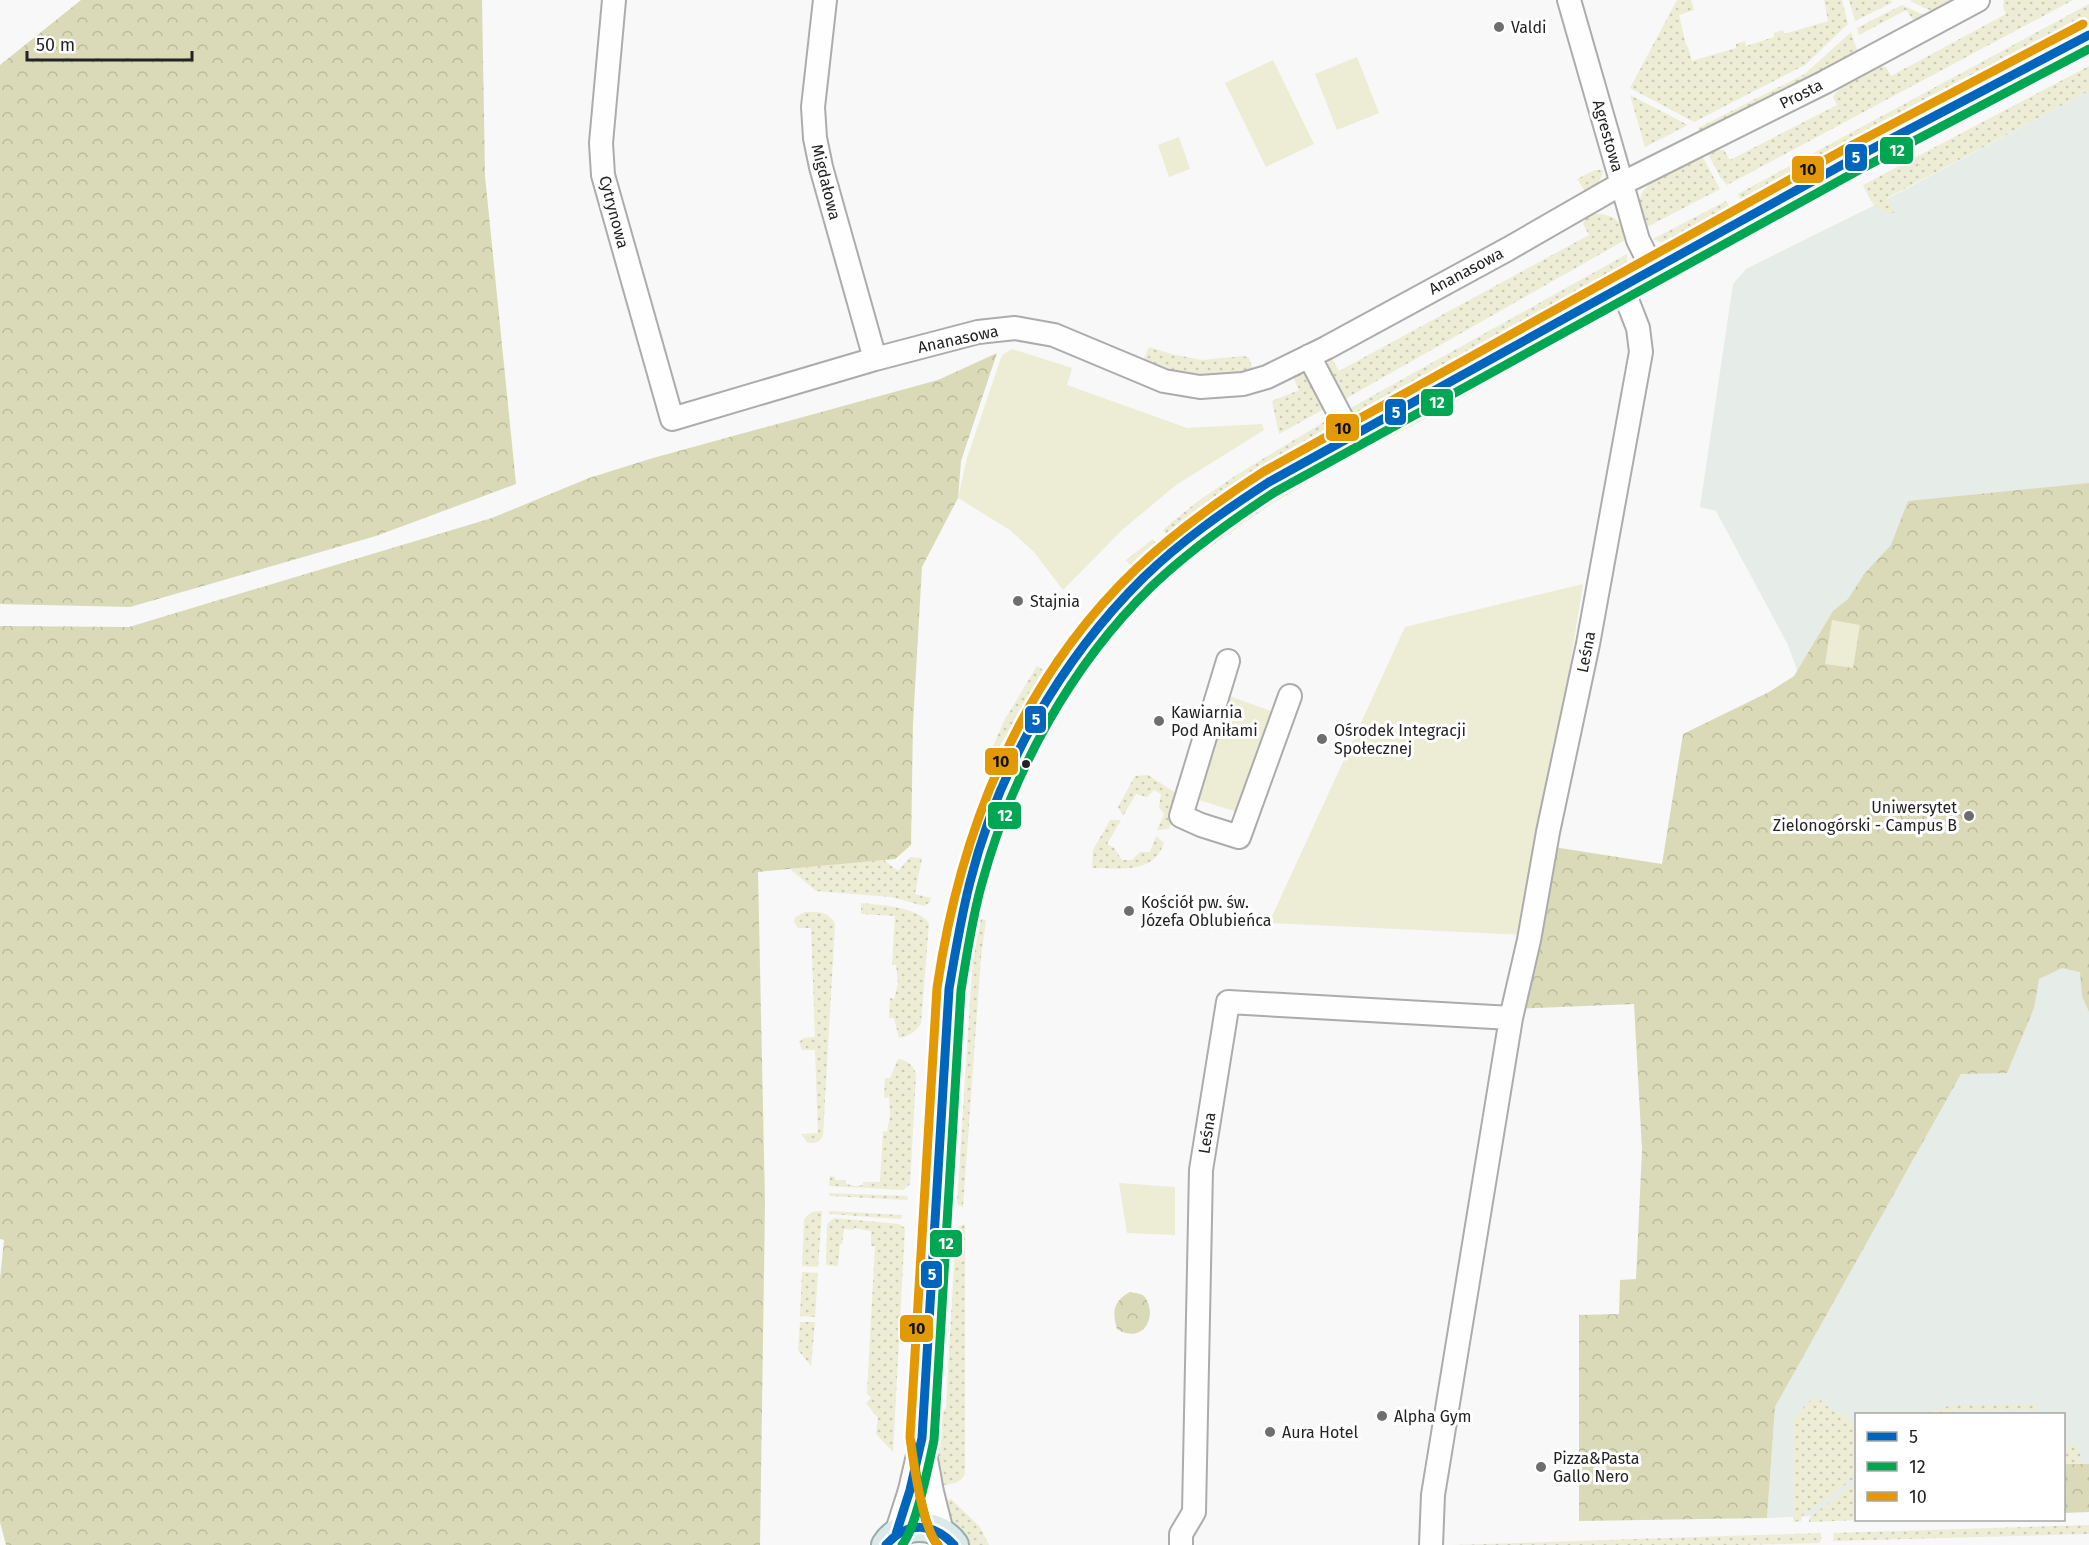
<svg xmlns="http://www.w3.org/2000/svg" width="2089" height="1545" viewBox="0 0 2089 1545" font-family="'Fira Sans',sans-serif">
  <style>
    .built { fill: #e6ece7 }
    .grass { fill: url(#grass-dots) }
    .forest { fill: url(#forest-crowns) }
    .green { fill: #edecd5 }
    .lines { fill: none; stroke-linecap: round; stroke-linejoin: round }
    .minor-casing { stroke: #abacab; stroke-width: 26 }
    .major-casing { stroke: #95aeab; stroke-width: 32 }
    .minor { stroke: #fefefe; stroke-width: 22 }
    .major { stroke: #dbeae8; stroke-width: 28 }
    .bus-1-casing { stroke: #fff; stroke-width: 14 }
    .bus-2-casing { stroke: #fff; stroke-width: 14 }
    .bus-3-casing { stroke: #fff; stroke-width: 14 }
    .bus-1 { stroke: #0065bd; stroke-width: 9 }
    .bus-2 { stroke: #00a651; stroke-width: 9 }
    .bus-3 { stroke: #e29903; stroke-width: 9 }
    .poi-dot { fill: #6d6e6d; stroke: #fff; stroke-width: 2 }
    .bus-dot { fill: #222322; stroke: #fff; stroke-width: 2 }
    .labels { text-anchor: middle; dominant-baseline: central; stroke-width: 6; stroke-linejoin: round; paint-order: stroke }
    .poi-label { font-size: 16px; fill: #222322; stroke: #fff; text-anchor: start }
    .street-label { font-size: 16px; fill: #222322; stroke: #fff }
    .line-badge { stroke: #fff; stroke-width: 2 }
    .badge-label { font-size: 16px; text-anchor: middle; font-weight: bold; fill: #fff }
    .pale-badge-label { font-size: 16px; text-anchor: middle; font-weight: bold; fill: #111 }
  </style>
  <defs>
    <pattern id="grass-dots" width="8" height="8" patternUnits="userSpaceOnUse" patternTransform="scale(1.5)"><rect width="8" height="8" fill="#edecd5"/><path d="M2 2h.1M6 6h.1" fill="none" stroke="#cbcab7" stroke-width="1.8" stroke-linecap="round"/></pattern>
    <pattern id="forest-crowns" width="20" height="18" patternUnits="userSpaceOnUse" patternTransform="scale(1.5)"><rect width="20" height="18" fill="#dbdab8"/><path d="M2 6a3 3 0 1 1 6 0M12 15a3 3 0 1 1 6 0" fill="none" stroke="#bcbb9e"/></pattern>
  </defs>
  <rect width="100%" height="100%" fill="#f7f8f7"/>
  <path class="built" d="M2089 91V1507L2064 1508V1414H1856V1514L1767 1518 1775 1407 1961 1074 1911 987 1788 645 1716 511 1700 507 1733 284 1746 269 1887 199Z"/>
  <path class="grass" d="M1677 0H1691L1694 10 1679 15 1686 45H1687L1692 61 1736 48V44L1745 41 1746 46 1774 37V33L1783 30 1784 34 1828 21 1824 0H1842L1848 24 1805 65 1694 122 1630 88Z
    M1849 0H1889L1893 2 1855 21Z
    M1913 0H1951L1934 12 1910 1Z
    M2004 0H2073L1727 185 1720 177 1708 153 1716 150H1724L1730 160 1837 105 1833 97C1838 86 1874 64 1886 67L1891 76 2006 14 2003 7Z
    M2089 4V21L1744 204 1738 194Z
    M1902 5 1926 16 1916 22 1913 20 1906 10 1859 35 1857 28Z
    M1851 32 1858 53 1701 134 1698 128 1805 74Z
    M2089 50V57L1862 176 1867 166Z
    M2089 66V91L1887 198 1895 213C1873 210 1872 203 1863 185Z
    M1630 95 1688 125 1645 147Z
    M1702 156 1720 189 1645 228C1643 222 1640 216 1639 210 1636 178 1679 167 1702 156Z
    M1595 170H1603C1602 181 1595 187 1587 194L1577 179Z
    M1827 188 1836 190 1763 230H1760L1758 227Z
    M1726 201 1732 211 1674 244H1665L1653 239Z
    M1593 214C1610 213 1625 220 1625 240L1345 399H1342L1327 371 1329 358 1332 359 1339 371 1589 235 1583 224 1585 219Z
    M1745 234V239L1742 242 1648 294 1641 292Z
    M1627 254V264L1624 271 1360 416 1349 409Z
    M1149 347 1171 354 1202 360 1244 356 1249 358 1253 371C1238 374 1221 378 1206 377 1192 377 1151 371 1144 359Z
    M1536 348 1535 351 1520 360 1512 369 1423 420 1386 439 1383 432Z
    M1310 374 1326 408 1279 434 1272 401 1299 390 1294 379 1297 375Z
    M1329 419 1332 420 1330 431 1326 435 1238 486 1170 539 1163 530C1213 485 1272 454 1329 419Z
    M1368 442 1372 443 1370 446 1268 506 1190 561 1187 557 1254 506Z
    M1153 539 1160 546 1134 569 1126 560Z
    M1037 666 1049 674 1023 713 990 759 988 758 1004 721Z
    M1148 775 1180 796 1169 829 1157 830 1164 814 1159 807 1161 794 1154 790 1147 797 1136 794 1123 816 1118 807 1135 776Z
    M1110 820H1121L1107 844 1114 848 1122 860H1132L1140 852H1150L1156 836 1164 843C1153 875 1119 868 1092 868L1093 850Z
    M910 857 922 858 915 894 931 898 930 902 924 906 892 897 816 891 790 869 884 860 898 871Z
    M861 903C880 905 918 907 929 923L921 1023C916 1032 909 1036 899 1038L894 1018H889L890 998 894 999 898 984 896 965H892L895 916 861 914Z
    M805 912C818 912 829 911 835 924L823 1135C820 1143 814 1144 807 1142L801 1134 818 1133 815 1050H802L799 1042 804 1038 815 1037 811 928H798L794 922 795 917Z
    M974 918 986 920 981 957 963 1207 957 1204 972 972 967 951H968Z
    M942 920H945L938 984 926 1178 925 1193 922 1196 920 1195 919 1179 930 1011Z
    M898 1059C908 1061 914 1065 916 1075L910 1184 903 1190 829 1186 830 1176 835 1177V1180H846V1184L855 1186 863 1185V1182H880L883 1131 887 1132 890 1116 889 1097 884 1098 885 1078H890Z
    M829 1193 907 1196 908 1200 829 1196Z
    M822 1211 818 1267 802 1266 804 1219 812 1212Z
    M829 1211 902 1215 901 1219 829 1214Z
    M834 1218 899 1224 905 1228 893 1452 876 1434 878 1418 866 1403 871 1398 867 1393 875 1246H871V1231L854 1228V1230L844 1229 842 1244H840L838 1266 826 1265 827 1224Z
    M965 1224V1474C960 1484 949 1485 939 1485L936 1454 937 1420 946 1408 956 1228Z
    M802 1272 818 1273 815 1317 800 1316Z
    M800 1322H815L811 1366 798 1350Z
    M1816 1396 1828 1407 1847 1417 1856 1428V1477L1802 1516 1801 1521 1793 1522 1794 1419 1805 1405Z
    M2038 1404 2037 1410 1954 1411 1953 1414H1922L1952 1405Z
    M905 1405 912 1415 910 1447 904 1443Z
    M2073 1445 2080 1450 2081 1464H2064V1446Z
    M1856 1482 1857 1520 1809 1522V1518Z
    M951 1499 980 1527 989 1545H970L950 1526 941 1501Z
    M2089 1525V1534L1833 1541 1834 1533Z
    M1820 1533 1822 1538 1819 1543 1735 1545H1454Z"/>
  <path class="forest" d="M81 0H482L485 176 516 484 376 536 130 607 0 604V65Z
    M997 353 961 461 958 498 922 567 913 723 911 845 895 859 758 872 765 1203 760 1545H6L0 1522V1279L4 1240 0 1239V626L129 627 492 518 589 478 653 458 938 380Z
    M2089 483V1012L2082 996 2080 972 2062 968 2039 979 2034 1008 2007 1073 1961 1074 1775 1407 1767 1518 1579 1521V1315L1619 1314 1620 1280 1636 1279 1642 1150 1634 1004 1513 1009 1547 846 1662 864 1683 734 1769 692 1794 676 1833 611 1848 599 1865 573 1891 545 1908 501Z
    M1130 1292C1134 1293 1140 1293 1144 1296 1159 1314 1144 1346 1117 1329 1112 1312 1113 1301 1130 1292Z
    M2064 1464H2089V1512L2064 1513Z"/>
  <path class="green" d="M1357 57 1379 113 1337 130 1315 74Z
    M1273 60 1314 144 1266 167 1225 83Z
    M1179 137 1190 169 1169 177 1158 145Z
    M1012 349 1072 368 1067 385 1187 428 1262 424 1264 430 1176 485 1122 530 1063 590 1034 552 1010 530 958 498 967 458 1002 355Z
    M1583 584 1527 935 1269 923 1405 627Z
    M1832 620 1860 625 1853 668 1825 664Z
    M1229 696 1274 712 1240 813 1193 798Z
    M1119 1183 1175 1187V1235L1127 1233Z"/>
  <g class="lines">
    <defs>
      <path id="minor" d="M614 0 601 143 603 175 672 419 875 359 978 332 1015 328 1054 335 1164 381 1200 387 1243 384 1267 377 1326 348 1508 249 1621 184 1825 82 1978 0
        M825 0 813 107 815 138 821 167 875 359
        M1569 0 1638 240 1653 270
        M1309 356 1351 436
        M1228 661 1181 816 1201 825 1239 837 1290 696
        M924 1448 932 1492 942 1532
        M896 1534 910 1490 922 1438 949 989C967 840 1025 705 1127 595 1168 551 1218 514 1269 482L1851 160 2089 35
        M1181 1545V1534L1194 1512 1201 1170 1228 1002 1511 1018
        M1431 1545 1433 1495 1511 1018 1529 940 1548 832 1588 644 1641 352 1638 328 1622 287"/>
      <path id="major" d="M886 1545C902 1520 938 1522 954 1545"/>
    </defs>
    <use href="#minor" class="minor-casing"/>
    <use href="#major" class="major-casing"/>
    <use href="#minor" class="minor"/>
    <use href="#major" class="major"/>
    <defs>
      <path id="bus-1" d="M896 1534 910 1490 922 1438 949 989C955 953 961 917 970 882 998 770 1060 660 1143 578 1181 541 1224 511 1269 482L1851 160 2089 35
        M886 1545C907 1521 933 1522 954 1545"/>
      <path id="bus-2" d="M911 1442C916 1467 921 1527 938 1545
        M902 1545C916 1529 929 1463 934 1440L961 990C967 954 972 918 982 883 1012 773 1070 666 1152 586 1190 550 1232 520 1275 492L1857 171 2089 49"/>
      <path id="bus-3" d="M938 1545C923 1529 913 1461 910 1437L937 988C960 831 1020 680 1136 569 1175 532 1218 501 1263 472L1845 149 2083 24"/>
    </defs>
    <use href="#bus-1" class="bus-1-casing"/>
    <use href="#bus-2" class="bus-2-casing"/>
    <use href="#bus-3" class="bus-3-casing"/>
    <use href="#bus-1" class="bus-1"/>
    <use href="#bus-2" class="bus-2"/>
    <use href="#bus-3" class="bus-3"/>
  </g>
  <g class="poi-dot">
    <circle cx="1499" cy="27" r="6"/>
    <circle cx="1018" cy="601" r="6"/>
    <circle cx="1159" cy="721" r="6"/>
    <circle cx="1322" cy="739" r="6"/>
    <circle cx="1969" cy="816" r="6"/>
    <circle cx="1129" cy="911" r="6"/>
    <circle cx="1382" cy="1416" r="6"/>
    <circle cx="1270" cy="1432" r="6"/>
    <circle cx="1541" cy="1467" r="6"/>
  </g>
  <circle class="bus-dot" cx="1026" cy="764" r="5"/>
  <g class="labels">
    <g class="poi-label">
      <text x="1511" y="27">Valdi</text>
      <text x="1030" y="601">Stajnia</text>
      <text x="1171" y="712">Kawiarnia<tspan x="1171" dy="18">Pod Aniłami</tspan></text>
      <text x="1334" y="730">Ośrodek Integracji<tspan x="1334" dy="18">Społecznej</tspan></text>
      <text x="1957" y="807" text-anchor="end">Uniwersytet<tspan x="1957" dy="18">Zielonogórski - Campus B</tspan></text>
      <text x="1141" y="902">Kościół pw. św.<tspan x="1141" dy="18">Józefa Oblubieńca</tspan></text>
      <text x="1394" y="1416">Alpha Gym</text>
      <text x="1282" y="1432">Aura Hotel</text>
      <text x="1553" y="1458">Pizza&amp;Pasta<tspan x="1553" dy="18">Gallo Nero</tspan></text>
    </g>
    <g class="street-label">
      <text transform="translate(1801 94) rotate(-27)">Prosta</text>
      <text transform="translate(1608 136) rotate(74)">Agrestowa</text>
      <text transform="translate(826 182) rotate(76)">Migdałowa</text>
      <text transform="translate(614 212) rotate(75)">Cytrynowa</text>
      <text transform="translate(1466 271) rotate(-28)">Ananasowa</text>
      <text transform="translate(958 339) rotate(-12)">Ananasowa</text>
      <text transform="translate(1586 652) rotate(-79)">Leśna</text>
      <text transform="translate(1207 1133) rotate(-81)">Leśna</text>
    </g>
  </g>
  <g class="line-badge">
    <rect x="1879" y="136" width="35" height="29" rx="6" fill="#00a651"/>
    <rect x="1844" y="143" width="24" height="29" rx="6" fill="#0065bd"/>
    <rect x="1791" y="155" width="34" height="29" rx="6" fill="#e29903"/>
    <rect x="1420" y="388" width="34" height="29" rx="6" fill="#00a651"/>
    <rect x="1384" y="398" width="23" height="28" rx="6" fill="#0065bd"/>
    <rect x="1325" y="413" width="35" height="29" rx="6" fill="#e29903"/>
    <rect x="1024" y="705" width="23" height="29" rx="6" fill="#0065bd"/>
    <rect x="984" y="747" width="35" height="29" rx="6" fill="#e29903"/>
    <rect x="987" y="801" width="35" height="29" rx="6" fill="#00a651"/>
    <rect x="929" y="1229" width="34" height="29" rx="6" fill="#00a651"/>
    <rect x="920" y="1260" width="23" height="29" rx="6" fill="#0065bd"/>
    <rect x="899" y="1314" width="35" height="29" rx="6" fill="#e29903"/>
  </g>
  <g class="badge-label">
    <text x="1897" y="156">12</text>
    <text x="1856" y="163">5</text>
    <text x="1437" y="408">12</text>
    <text x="1396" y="418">5</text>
    <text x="1036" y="725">5</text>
    <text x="1005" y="821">12</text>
    <text x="946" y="1249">12</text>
    <text x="932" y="1280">5</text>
  </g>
  <g class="pale-badge-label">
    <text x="1808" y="175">10</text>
    <text x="1343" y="434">10</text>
    <text x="1001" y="767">10</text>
    <text x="917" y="1334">10</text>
  </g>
  <rect x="1855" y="1413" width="210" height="108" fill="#ffffff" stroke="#a7a7a7" stroke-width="1.5"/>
  <rect x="1867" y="1432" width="30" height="9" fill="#0065bd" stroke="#a7a7a7" stroke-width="1.5"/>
  <text x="1909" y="1443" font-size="18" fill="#222322">5</text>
  <rect x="1867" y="1462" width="30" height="9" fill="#00a651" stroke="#a7a7a7" stroke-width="1.5"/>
  <text x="1909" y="1473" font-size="18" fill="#222322">12</text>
  <rect x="1867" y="1492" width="30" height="9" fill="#e29903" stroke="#a7a7a7" stroke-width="1.5"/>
  <text x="1909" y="1503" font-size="18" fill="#222322">10</text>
  <path d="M27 51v9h165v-9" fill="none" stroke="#222322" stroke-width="3"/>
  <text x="36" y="51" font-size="18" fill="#222322" stroke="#ffffff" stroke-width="4.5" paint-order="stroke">50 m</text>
</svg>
